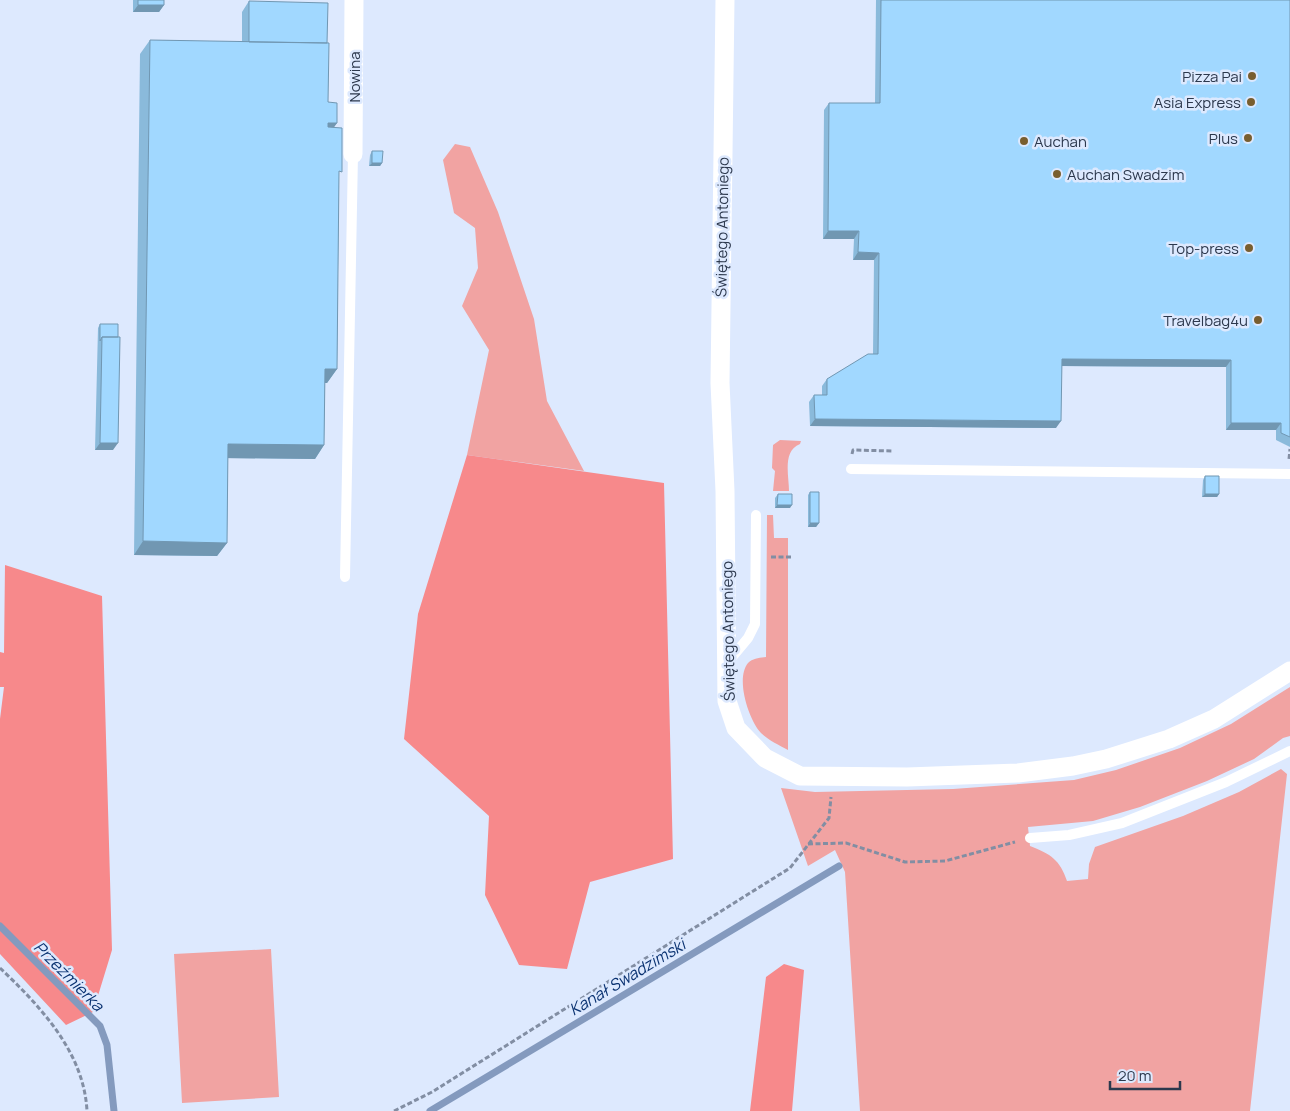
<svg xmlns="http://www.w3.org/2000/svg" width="1290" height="1111" viewBox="0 0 1290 1111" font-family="Manrope,sans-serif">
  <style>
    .green { fill: #f1a3a2 }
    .forest { fill: #f7898b }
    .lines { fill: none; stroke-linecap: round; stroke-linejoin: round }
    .stream { stroke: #849abe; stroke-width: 7 }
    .path { stroke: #828ea3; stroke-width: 3; stroke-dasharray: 5 2.5; stroke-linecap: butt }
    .lane { stroke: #fff; stroke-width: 10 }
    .street { stroke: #fff; stroke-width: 19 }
    .wall { fill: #8abadb }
    .shaded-wall { fill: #7197b2 }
    .building { fill: #a1d8ff; stroke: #7197b2 }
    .poi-dot { fill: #785e2f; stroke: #dde9fe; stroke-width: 2 }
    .labels { text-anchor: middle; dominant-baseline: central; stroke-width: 5; stroke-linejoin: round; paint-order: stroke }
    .poi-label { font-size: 15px; fill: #2c384d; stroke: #dde9fe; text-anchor: end }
    .street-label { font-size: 15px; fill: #2c384d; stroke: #dde9fe }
    .water-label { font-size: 16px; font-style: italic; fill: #0a3271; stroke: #dde9fe }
  </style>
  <rect width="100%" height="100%" fill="#dde9fe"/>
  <path class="green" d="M455 144 470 147 498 212 534 319 547 401 584 471 467 455 489 350 462 306 478 268 475 228 454 213 443 160Z
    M780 440 801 441 800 444C782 451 789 476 789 491H773L775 471 772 468 773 445Z
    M767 515H773L774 538H788V750C779 745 768 740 761 733 749 720 735 679 748 663 753 658 760 658 766 657Z
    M1290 687V736L1283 738 1254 759 1207 781 1140 807 1093 821 1028 827 1030 846C1051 854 1060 860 1067 881L1088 879 1089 864 1095 847 1183 816 1239 792 1281 769 1287 774 1250 1111H860L845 872 835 850 808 866 781 788 815 792 953 789 1074 780 1116 770 1180 748 1231 724Z
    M271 949 279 1097 182 1103 174 954Z"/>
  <path class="forest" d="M467 455 664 483 673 859 590 882 567 969 519 965 485 895 489 816 404 739 418 614Z
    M5 565 102 596 112 950 93 1012 66 1025 0 954V719L4 687H0V652L4 653Z
    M784 964 804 970 792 1111H750L766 977Z"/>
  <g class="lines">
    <path class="stream" d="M0 926 100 1026 107 1045 114 1111
      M430 1111 839 866"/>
    <path class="path" d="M852 454 853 450 892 451
      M1289 459 1290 449
      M771 557H793
      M808 844 846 843 905 862 945 861 1015 842
      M0 968C40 1006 84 1052 87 1111
      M394 1111 432 1092 790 868 829 818 831 797"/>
    <path class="lane" d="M851 469 1290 474
      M345 577 353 154
      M728 662 748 638 755 624 756 515
      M1030 838 1069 835 1122 823 1226 782 1290 751"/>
    <path class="street" d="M725 0 720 383 725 491 727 701 736 728 765 758 800 776 907 777 1018 773 1073 766 1106 759 1169 739 1214 719 1290 671
      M353 154 354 0"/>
  </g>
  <path class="wall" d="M133 0H164V5L159 12H133Z
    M876 0H1290V447L1276 440V430H1226V367L1062 366 1056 428 810 426 809 402 814 395H822V386L827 379 873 354 874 260H853L854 239H823L824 110 829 103H875Z
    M249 1 327 43 328 102 337 123 333 128 339 176 337 369 327 383H325L324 445 315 459 228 458 227 543 217 556 134 555 140 54 150 40 242 42V12Z
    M372 151 382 163 380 166H369L370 155Z
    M100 324H118L113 450H95L98 328Z
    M1205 476 1219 494 1217 497H1202L1203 480Z
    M810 492 819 523 816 527H808V495Z
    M778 494 790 508H775V498Z"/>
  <path class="shaded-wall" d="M138 5H164L159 12H133Z
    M328 123H337L327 137Z
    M372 163H382L380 166H369Z
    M828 231H859L854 239H823Z
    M858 252 879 253 874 260H853Z
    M1062 359 1231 360 1226 367 1057 366Z
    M325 369H337L327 383H315Z
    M815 419 1061 421 1056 428 810 426Z
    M1231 423H1281L1276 430H1226Z
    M100 443H118L113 450H95Z
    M228 444 324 445 315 459 218 458Z
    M1205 494H1219L1217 497H1202Z
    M777 505H792L790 508H775Z
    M810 523H819L816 527H808Z
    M143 541 227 543 217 556 134 555Z"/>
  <path class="building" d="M138 0H164V5H138Z
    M881 0H1290V437L1281 433V423H1231V360L1062 359 1061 421 815 419 814 395H827V379L868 354H878L879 253 858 252 859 231H828L829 103H880Z
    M249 1 328 3 327 43 249 42Z
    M150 40 329 43 328 102 337 103V123H328V127L342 128V172L339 171 337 369H325L324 445 228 444 227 543 143 541Z
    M372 151H383L382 163H372Z
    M100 324H118V337H102L100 341Z
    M102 337H120L118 443H100Z
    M1205 476H1219V494H1205Z
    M810 492H819V523H810Z
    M778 494H792V505H777Z"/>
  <g class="poi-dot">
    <circle cx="1252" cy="76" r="5"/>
    <circle cx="1251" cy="102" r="5"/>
    <circle cx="1248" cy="138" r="5"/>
    <circle cx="1024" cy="141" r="5"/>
    <circle cx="1057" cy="174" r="5"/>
    <circle cx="1249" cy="248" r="5"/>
    <circle cx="1258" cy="320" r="5"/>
  </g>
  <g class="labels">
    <g class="poi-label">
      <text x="1242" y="76">Pizza Pai</text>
      <text x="1241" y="102">Asia Express</text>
      <text x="1238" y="138">Plus</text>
      <text x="1034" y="141" text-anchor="start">Auchan</text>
      <text x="1067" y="174" text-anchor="start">Auchan Swadzim</text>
      <text x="1239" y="248">Top-press</text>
      <text x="1248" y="320">Travelbag4u</text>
    </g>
    <g class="street-label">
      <text transform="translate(354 77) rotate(-90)">Nowina</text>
      <text transform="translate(722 227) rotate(-89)">Świętego Antoniego</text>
      <text transform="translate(728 631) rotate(-91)">Świętego Antoniego</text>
    </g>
    <g class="water-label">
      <text transform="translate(69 976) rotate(45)">Przeźmierka</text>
      <text transform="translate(627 977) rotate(-31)">Kanał Swadzimski</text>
    </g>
  </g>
  <path d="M1110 1081v8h70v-8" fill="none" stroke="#2c384d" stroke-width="2.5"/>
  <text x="1118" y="1081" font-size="15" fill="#2c384d" stroke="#dde9fe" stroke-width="4" paint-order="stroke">20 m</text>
</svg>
